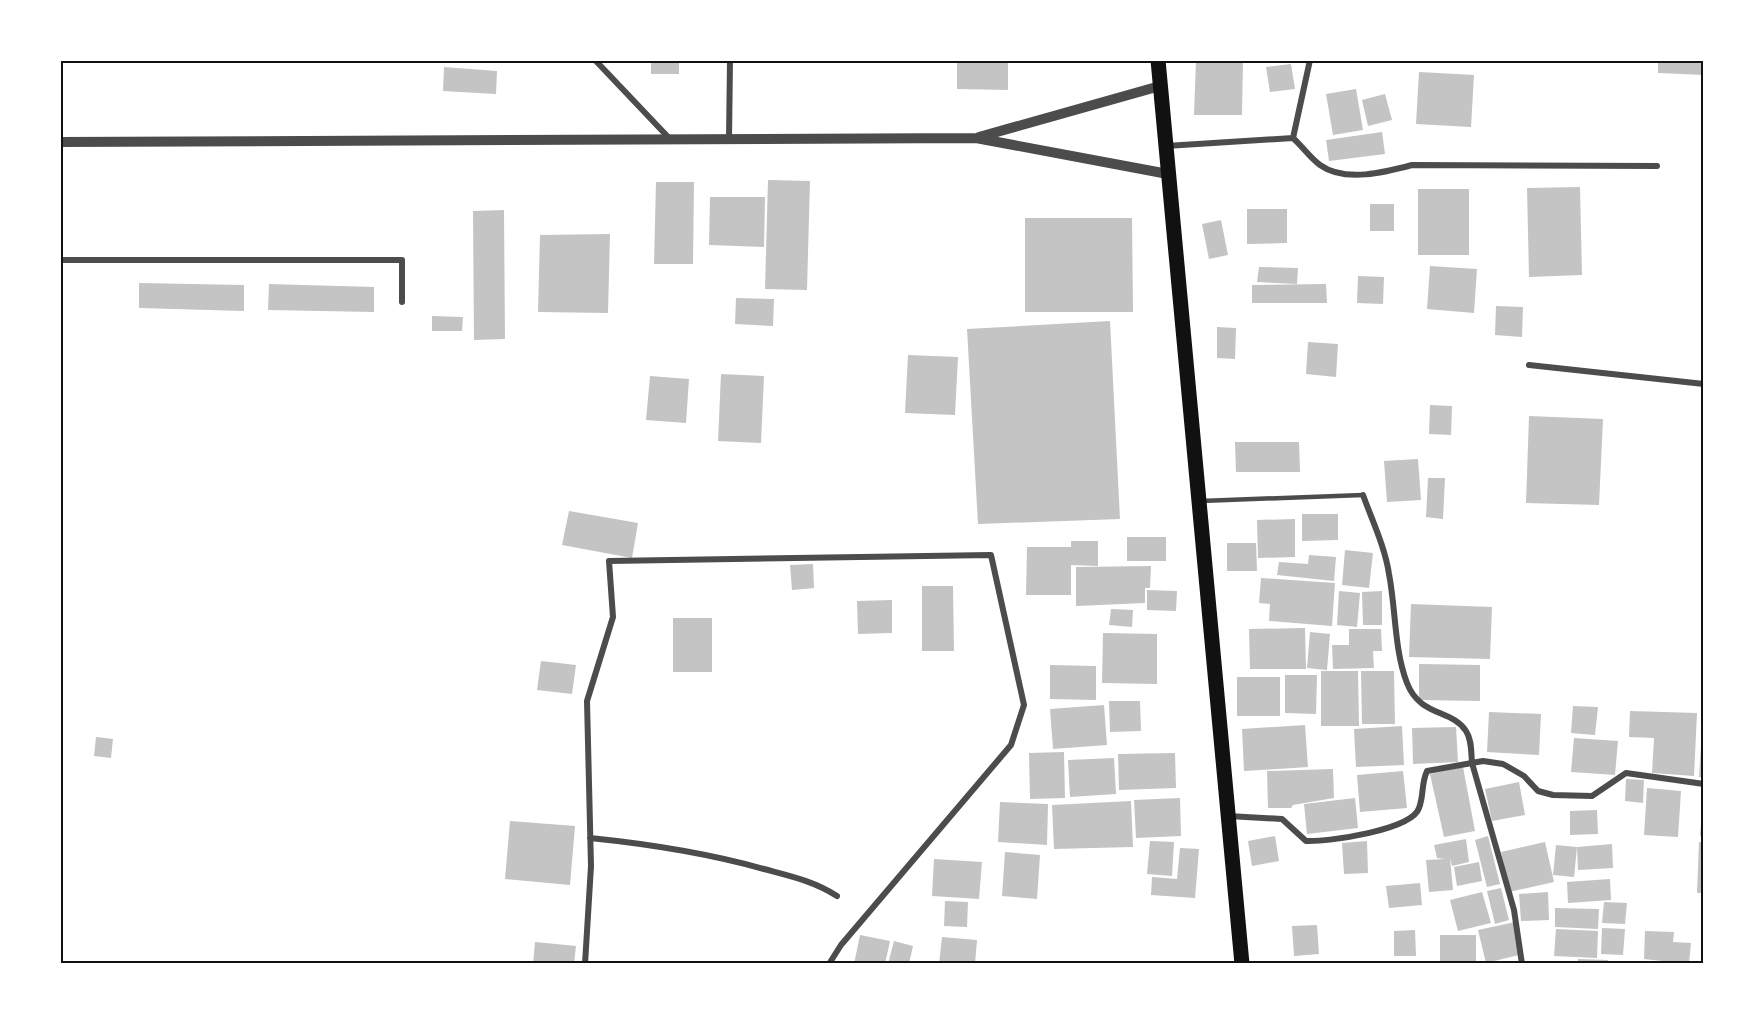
<svg xmlns="http://www.w3.org/2000/svg" width="1764" height="1024" viewBox="0 0 1764 1024" font-family="'Source Serif 4',serif">
  <style>
    .building { fill: #c4c4c4 }
    .lines { fill: none; stroke-linecap: round; stroke-linejoin: round }
    .service { stroke: #4c4c4c; stroke-width: 4.5 }
    .minor { stroke: #4c4c4c; stroke-width: 6 }
    .tertiary { stroke: #4c4c4c; stroke-width: 10 }
    .primary { stroke: #111; stroke-width: 15 }
    .neatline { fill: none; stroke: #111; stroke-width: 2 }
  </style>
  <rect width="100%" height="100%" fill="#fff"/>
  <path class="building" d="M651 60H679V74H651Z
    M957 60H1008V90L957 89Z
    M1196 60H1243L1242 115H1194Z
    M1658 60H1704V75L1658 73Z
    M1291 64 1295 89 1270 92 1266 67Z
    M444 67 497 71 496 94 443 91Z
    M1419 72 1474 75 1471 127 1416 124Z
    M1356 89 1363 130 1333 135 1326 94Z
    M1385 94 1392 120 1368 126 1362 100Z
    M1382 132 1385 154 1329 161 1326 140Z
    M768 180 810 181 807 290 765 289Z
    M656 182H694L693 264H654Z
    M1580 187 1582 275 1529 277 1527 188Z
    M1418 189H1469V255H1418Z
    M710 197H765L764 247 709 245Z
    M1370 204H1394V231H1370Z
    M1247 209H1287V243L1247 244Z
    M504 210 505 339 474 340 473 211Z
    M1025 218H1132L1133 312H1025Z
    M1221 220 1228 255 1209 259 1202 224Z
    M610 234 608 313 538 312 540 235Z
    M1430 266 1477 269 1474 313 1427 309Z
    M1259 267 1298 268 1297 284 1257 282Z
    M1358 276 1384 277 1383 304 1357 303Z
    M139 283 244 285V311L139 308Z
    M269 284 374 287V312L268 310Z
    M1326 284 1327 303H1252V285Z
    M736 298 774 299 773 326 735 324Z
    M1496 306 1523 307 1522 337 1495 335Z
    M432 316 463 317 462 331H432Z
    M1110 321 1120 519 978 524 967 329Z
    M1217 327 1236 328 1235 359 1217 358Z
    M1308 342 1338 344 1336 377 1306 374Z
    M908 355 958 357 955 415 905 413Z
    M721 374 764 376 761 443 718 441Z
    M650 376 689 379 686 423 646 420Z
    M1430 405 1452 406 1451 435 1429 434Z
    M1529 416 1603 419 1599 505 1526 503Z
    M1235 442H1299L1300 472H1236Z
    M1418 459 1421 500 1387 502 1384 461Z
    M1428 478H1445L1443 519 1426 517Z
    M569 511 638 523 632 558 562 545Z
    M1302 514H1338V540L1302 541Z
    M1295 519V557L1258 558 1257 520Z
    M1127 537H1166V561H1127Z
    M1071 541H1098V566L1071 565V595H1026L1027 547H1071Z
    M1227 543H1256L1257 571H1227Z
    M1345 550 1373 553 1369 588 1342 585Z
    M1309 555 1336 557 1334 581 1277 575 1279 562 1308 564Z
    M813 564 814 588 792 590 790 565Z
    M1151 566 1150 588H1145V603L1076 606V567Z
    M1261 578 1335 583 1332 626 1269 621 1270 604 1259 603Z
    M922 586H953L954 651H922Z
    M1147 590 1177 591 1176 611 1147 610Z
    M1339 591 1360 593 1357 627 1337 625Z
    M1382 591V625H1363L1362 592Z
    M892 600V633L858 634 857 601Z
    M1411 604 1492 607 1490 659 1409 657Z
    M1111 609 1133 610 1132 627 1109 625Z
    M673 618H712V672H673Z
    M1305 628 1306 669H1250L1249 629Z
    M1349 629H1381L1382 651H1373L1374 668 1333 669 1332 645H1349Z
    M1310 632 1330 634 1327 670 1307 668Z
    M1103 633 1157 634V684L1102 683Z
    M541 661 576 665 572 694 537 690Z
    M1419 664 1480 665V701L1419 700Z
    M1050 665 1096 666V700L1050 699Z
    M1321 671H1358L1359 726H1321Z
    M1361 671H1394L1395 724H1362Z
    M1285 675H1317L1316 714 1285 713Z
    M1237 677H1280V716H1237Z
    M1109 701H1140L1141 731 1110 732Z
    M1104 705 1107 745 1053 749 1050 709Z
    M1573 706 1598 707 1595 735 1571 733Z
    M1630 711 1697 713 1694 776 1652 773 1654 738 1629 737Z
    M1489 712 1541 714 1539 755 1487 752Z
    M1305 725 1308 767 1244 771 1242 729Z
    M1402 726 1404 765 1356 767 1354 729Z
    M1456 727 1458 762 1413 764 1412 728Z
    M1702 730H1704V777H1699Z
    M96 737 113 739 111 758 94 756Z
    M1574 738 1618 741 1615 775 1571 772Z
    M1064 752 1065 798 1030 799 1029 753Z
    M1175 753 1176 788 1119 790 1118 754Z
    M1114 758 1116 794 1070 797 1068 760Z
    M1463 767 1475 831 1444 837 1430 774Z
    M1333 769 1334 798 1293 805 1291 808H1268L1267 771Z
    M1403 771 1407 808 1360 812 1357 775Z
    M1626 779 1644 780 1643 803 1625 801Z
    M1519 782 1525 815 1492 821 1485 789Z
    M1647 788 1681 791 1678 837 1644 835Z
    M1180 798 1181 836 1136 838 1134 800Z
    M1355 798 1358 828 1307 834 1304 804Z
    M1131 801 1133 847 1054 849 1052 805Z
    M1000 802 1048 804 1047 845 998 842Z
    M1597 810 1598 834 1570 835V811Z
    M1702 810H1704V836H1700Z
    M510 821 575 826 570 885 505 879Z
    M1275 836 1279 861 1252 866 1248 841Z
    M1488 836 1500 884 1487 887 1475 840Z
    M1466 839 1469 862 1452 866 1450 858 1453 890 1429 892 1426 860 1445 859 1437 858 1434 845Z
    M1150 841 1174 842 1172 876 1147 874Z
    M1367 841 1368 873 1344 874 1342 843Z
    M1545 842 1554 882 1509 892 1501 852Z
    M1699 842H1704V893H1697Z
    M1612 844 1613 868 1578 870 1577 847Z
    M1556 845 1577 847 1574 877 1553 875Z
    M1180 848 1199 849 1195 898 1151 895 1152 877 1177 879Z
    M1005 852 1040 855 1037 899 1002 896Z
    M934 859 982 862 979 899 932 896Z
    M1479 862 1482 881 1457 886 1454 867Z
    M1610 879 1611 900 1568 903 1567 882Z
    M1420 883 1422 905 1389 908 1386 886Z
    M1501 888 1509 920 1495 924 1487 891Z
    M1482 892 1491 923 1458 931 1450 900Z
    M1548 892 1549 920 1521 921 1519 894Z
    M945 901 968 902 967 927 944 926Z
    M1604 902 1627 903 1625 924 1602 923Z
    M1555 908 1599 909 1598 929 1555 927Z
    M1515 922 1523 954 1486 963 1478 930Z
    M1317 925 1319 954 1294 956 1292 926Z
    M1602 928 1625 929 1623 955 1601 954Z
    M1556 929 1598 931 1597 958 1554 956Z
    M1415 930 1416 956H1394V931Z
    M1645 931 1674 932 1673 942 1691 943 1689 964 1644 959Z
    M860 935 890 941 885 964H854Z
    M1440 935H1476V964H1440Z
    M942 937 977 940 975 964H939Z
    M894 941 913 946 909 964H888Z
    M535 942 576 946 574 964H533Z
    M1578 959 1608 960V964H1578Z
    M1636 961 1661 962V964H1636Z"/>
  <g class="lines">
    <path class="service" d="M1201 501 1363 495"/>
    <path class="minor" d="M595 60 669 138
      M1293 138 1310 60
      M729 140 730 60
      M1166 146 1293 138C1302 146 1310 158 1320 165 1345 183 1386 172 1412 165L1657 166
      M60 260H402V302
      M1529 365 1704 384
      M1363 495C1372 520 1385 547 1389 574 1396 610 1394 649 1407 683 1420 717 1452 709 1466 731 1472 740 1471 752 1472 763L1514 910 1522 964
      M1228 816 1282 819 1306 841C1328 842 1412 830 1419 808 1424 795 1421 784 1427 771L1483 761 1503 764 1524 776 1538 791 1553 795 1592 796 1626 773 1704 784
      M590 838C649 844 707 853 764 869 790 876 814 881 837 896
      M585 964 591 866 587 701 613 617 609 561 991 555 1024 705 1011 745 841 945 829 964"/>
    <path class="tertiary" d="M979 137 1160 86
      M60 142 976 138 1168 174"/>
    <path class="primary" d="M1158 60 1242 964"/>
  </g>
  <rect width="1764" height="1024" fill="none" stroke="#ffffff" stroke-width="123"/>
  <rect x="62" y="62" width="1640" height="900" class="neatline"/>
</svg>
